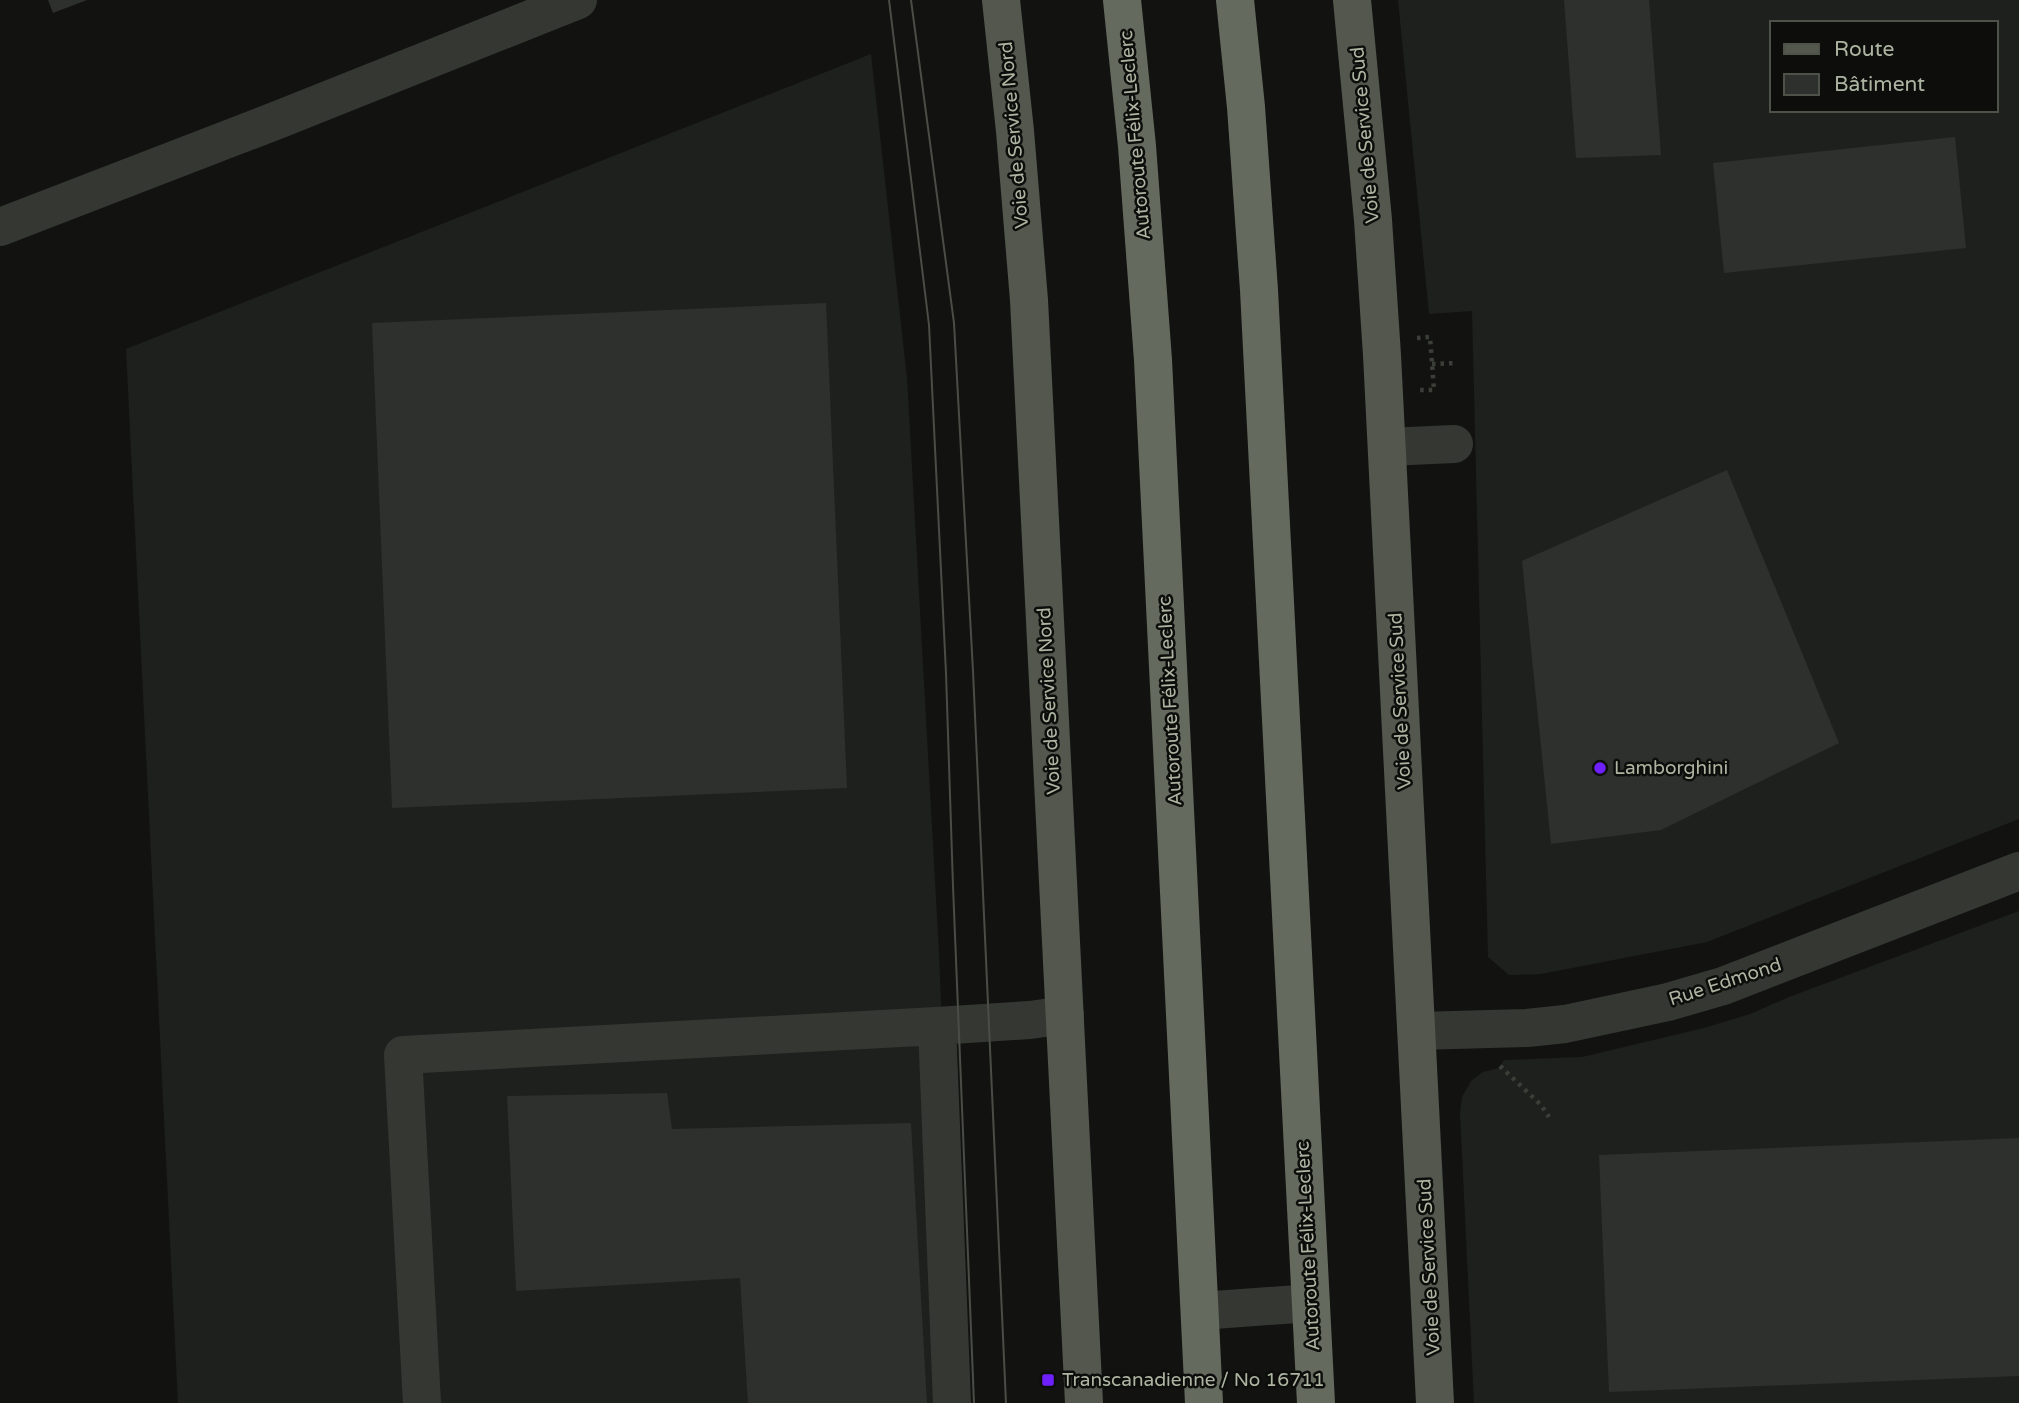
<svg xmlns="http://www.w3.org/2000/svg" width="2019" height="1403" viewBox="0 0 2019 1403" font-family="'Varela Round',sans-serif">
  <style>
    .built { fill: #1e201d; fill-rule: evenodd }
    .building { fill: #2d302c }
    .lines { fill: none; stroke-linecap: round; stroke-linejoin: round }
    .path { stroke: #3c3f38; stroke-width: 4.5; stroke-dasharray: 3.5 5; stroke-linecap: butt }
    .minor { stroke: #353832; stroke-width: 38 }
    .major { stroke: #53574e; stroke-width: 38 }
    .highway { stroke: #656a5e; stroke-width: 38 }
    .tram { stroke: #4a4d45; stroke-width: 2 }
    .poi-dot { fill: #6e20fd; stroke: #0d0e0c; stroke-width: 2.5 }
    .labels { text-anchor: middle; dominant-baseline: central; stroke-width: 5; stroke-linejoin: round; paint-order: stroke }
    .street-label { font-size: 19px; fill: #adb5a2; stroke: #0d0e0c }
    .poi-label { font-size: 19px; fill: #adb5a2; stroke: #0d0e0c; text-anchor: start }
  </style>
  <rect width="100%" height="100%" fill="#121311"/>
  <path class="built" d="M1398 0H2019V819L1707 942 1541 974 1509 975 1488 957 1472 311 1429 314ZM1772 23H1996V110H1772Z
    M871 54 907 378 939 953 957 1403H178L126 349Z
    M2019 911V1403H1474L1460 1113 1462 1097 1471 1081 1483 1072 1499 1068 1504 1060 1582 1057 1704 1028 1750 1014 1789 997Z"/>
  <path class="building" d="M48 0H87L53 13Z
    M1564 0H1649L1661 155 1576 158Z
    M1955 137 1966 248 1724 273 1713 163Z
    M826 303 847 788 392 808 372 323Z
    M1727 470 1839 743 1661 830 1551 844 1522 561Z
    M667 1093 672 1129 911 1123 927 1403H748L740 1278 516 1291 507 1096Z
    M2019 1138V1376L1609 1392 1599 1155Z"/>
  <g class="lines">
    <path class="path" d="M1417 338 1430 337 1434 390H1419
      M1432 364 1457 363
      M1500 1066 1541 1105 1549 1117"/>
    <path class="minor" d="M0 227 280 119 578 0
      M1387 447 1454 444
      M937 1026 952 1403
      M1417 1031 1527 1028 1565 1024 1668 1002 1723 986 2019 871
      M1200 1311 1311 1303
      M422 1403 403 1055 937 1026 1030 1020 1065 1015"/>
    <path class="major" d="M1001 0 1015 131 1029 300 1084 1403
      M1352 0 1373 220 1382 355 1435 1403"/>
    <path class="highway" d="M1122 0 1137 146 1153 360 1204 1403
      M1235 0 1246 107 1259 290 1316 1403"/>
    <path class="tram" d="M889 0 929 325 946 673 953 886 974 1403
      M911 0 954 323 973 671 1006 1403"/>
  </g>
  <g class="poi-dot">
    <circle cx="1600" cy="768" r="7"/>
    <rect x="1041" y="1373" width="14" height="14" rx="3.5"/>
  </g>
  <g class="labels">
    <g class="street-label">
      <text transform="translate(1014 135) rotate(-95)">Voie de Service Nord</text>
      <text transform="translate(1135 135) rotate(-95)">Autoroute Félix-Leclerc</text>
      <text transform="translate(1365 135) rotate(-95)">Voie de Service Sud</text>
      <text transform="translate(1049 701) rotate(-93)">Voie de Service Nord</text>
      <text transform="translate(1170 701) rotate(-93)">Autoroute Félix-Leclerc</text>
      <text transform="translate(1400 701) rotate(-93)">Voie de Service Sud</text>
      <text transform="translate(1725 982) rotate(-18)">Rue Edmond</text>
      <text transform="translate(1308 1246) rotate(-93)">Autoroute Félix-Leclerc</text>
      <text transform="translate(1429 1267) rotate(-93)">Voie de Service Sud</text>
    </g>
    <g class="poi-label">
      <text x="1614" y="768">Lamborghini</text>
      <text x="1062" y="1380">Transcanadienne / No 16711</text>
    </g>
  </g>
  <rect x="1770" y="21" width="228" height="91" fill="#0d0e0c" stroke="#4d5148" stroke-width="2"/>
  <rect x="1784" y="44" width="35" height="10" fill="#53574e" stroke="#4d5148" stroke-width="2"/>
  <text x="1834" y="56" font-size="21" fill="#adb5a2">Route</text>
  <rect x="1784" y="74" width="35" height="21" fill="#2d302c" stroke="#4d5148" stroke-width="2"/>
  <text x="1834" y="91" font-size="21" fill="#adb5a2">Bâtiment</text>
</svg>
